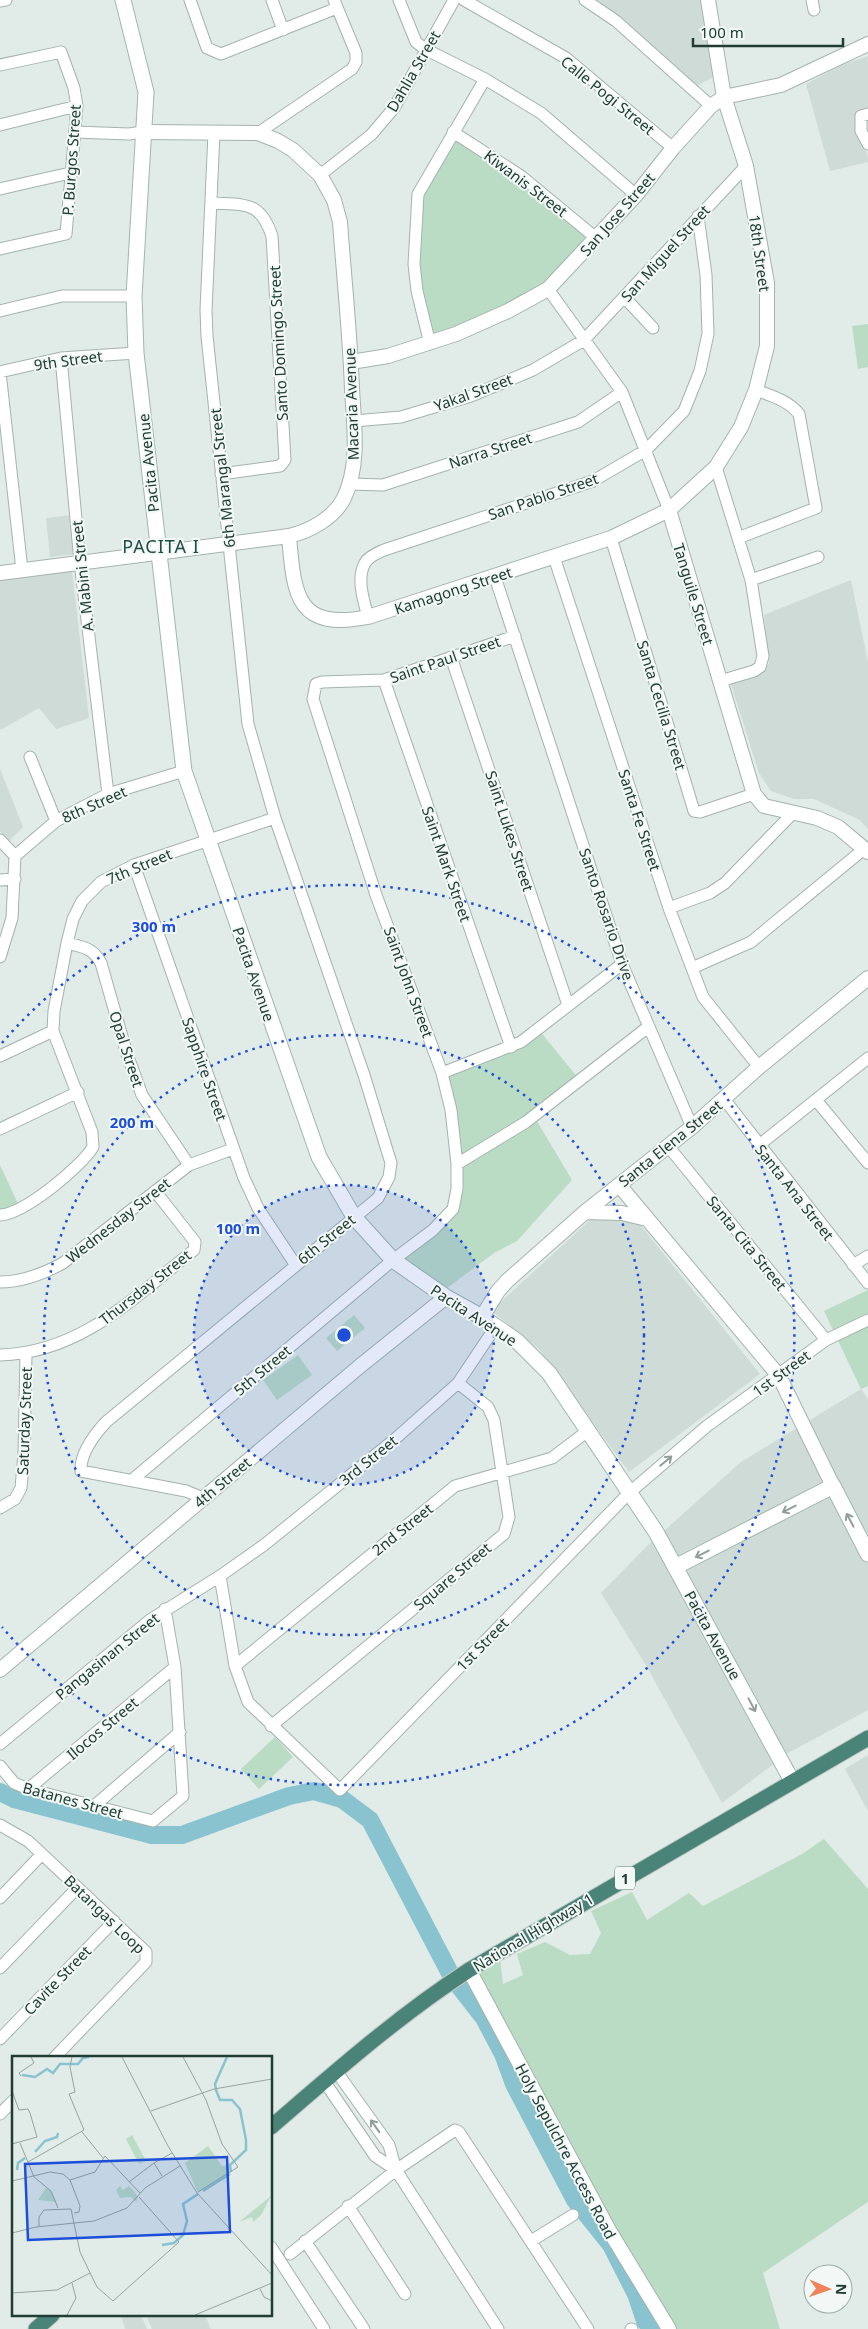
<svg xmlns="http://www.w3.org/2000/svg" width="868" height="2329" viewBox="0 0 868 2329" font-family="'Noto Sans',sans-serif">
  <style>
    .built { fill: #cfdbd6 }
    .green { fill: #badcc4 }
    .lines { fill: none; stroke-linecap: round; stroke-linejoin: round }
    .river { stroke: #89c3d0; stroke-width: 18 }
    .minor-casing { stroke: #a4b3ae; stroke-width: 13 }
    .tertiary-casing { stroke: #a4b3ae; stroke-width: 16 }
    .secondary-casing { stroke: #9fb7af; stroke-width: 17 }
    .trunk-casing { stroke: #c1c8c6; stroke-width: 17 }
    .minor { stroke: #fff; stroke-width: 11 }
    .tertiary { stroke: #fff; stroke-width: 14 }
    .secondary { stroke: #fff; stroke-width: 15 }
    .trunk { stroke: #4a8478; stroke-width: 15 }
    .oneway { stroke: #909e9a }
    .ring { fill: none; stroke: #1d4ed8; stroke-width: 2.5; stroke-dasharray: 2.5 5 }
    .labels { text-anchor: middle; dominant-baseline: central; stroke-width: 4; stroke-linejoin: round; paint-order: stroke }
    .shield { fill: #f1f8f5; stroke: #5f746f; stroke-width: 1 }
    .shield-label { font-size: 14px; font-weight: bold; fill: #213c35 }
    .street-label { font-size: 15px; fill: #213c35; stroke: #f1f8f5 }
    .quarter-label { font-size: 18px; letter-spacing: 1px; fill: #1e4d43; stroke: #f1f8f5 }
    .inset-river { fill: none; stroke: #89c3d0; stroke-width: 2.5 }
    .inset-road { fill: none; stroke: #94a5a0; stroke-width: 1 }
    .view { fill: #1d4ed8; fill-opacity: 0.15; stroke: #1d4ed8; stroke-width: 2.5 }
    .inset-edge { fill: none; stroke: #213c35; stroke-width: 2.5 }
    .centre { fill: #1d4ed8; stroke: #f1f8f5; stroke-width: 2.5 }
    .ring-label { font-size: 15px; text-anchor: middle; font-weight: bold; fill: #1d4ed8; stroke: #f1f8f5; stroke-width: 4; stroke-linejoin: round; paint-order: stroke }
  </style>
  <rect width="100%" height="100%" fill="#e1ebe7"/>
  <path class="built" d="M597 0H703L713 77 695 87 596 2Z
    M868 56V108L856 115V131L868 156V162L830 171 806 84 842 65Z
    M72 515 75 554 50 557 46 518Z
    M72 571 89 718 56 729 39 708 0 730V580Z
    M851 580 868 662V829L860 820 814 799H794L771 791 759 773 729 678 769 664 764 615Z
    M0 769 23 827 8 842 0 831Z
    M591 1219 638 1222 760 1374 629 1472 539 1349 491 1311Z
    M861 1389 868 1399V1710L788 1753 722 1803 647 1667 601 1593 647 1546 741 1462Z
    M868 1755V1811L845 1769Z
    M121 2315H141L147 2329H125Z
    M146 2315H205L211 2329H152Z"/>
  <path class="green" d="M453 132 589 232C580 244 572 259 561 269 524 300 477 322 432 338L417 291 418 194Z
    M868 324V367L858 369 852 326Z
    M539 1030 579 1079 459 1162 448 1075Z
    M535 1118 572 1180 517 1241 494 1253 447 1288 395 1259 454 1209 457 1164Z
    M0 1165 20 1208 0 1215Z
    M868 1290V1386L861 1389 824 1311Z
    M354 1315 365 1328 337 1351 326 1338Z
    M298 1355 312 1375 277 1400 263 1380Z
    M275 1737 293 1757 259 1789 241 1769Z
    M824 1839 868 1889V2202L763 2273 780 2329H653L645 2321 636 2294 611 2245 578 2192 516 2074 494 2019 466 1985 500 1958 503 1984 523 1975 517 1954 545 1942 570 1955 590 1954 601 1933 591 1911 632 1892 647 1920 689 1893 703 1906 802 1854Z"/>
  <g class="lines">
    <path class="river" d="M0 1792 14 1799 152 1835H182L289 1796 314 1791 342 1799 370 1820 452 1977 484 2018 503 2054 514 2084 575 2200 611 2245 636 2294 645 2321 653 2329"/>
    <defs>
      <path id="minor" d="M190 0 207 48 221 54 337 8
        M272 0 283 30
        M399 0 416 42 425 49 485 79 541 113 636 195
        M464 0 566 58 673 148
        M585 0 616 21 711 106
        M812 0 814 10
        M0 1 6 0
        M0 65 61 52 74 88 77 106 66 234 0 249
        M868 114 861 116V131L868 144
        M0 125 77 106
        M75 132 129 134 143 132
        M453 132 521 176 596 238
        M258 133 352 69 356 62V53L334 0
        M320 175 371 135 394 108 454 0
        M0 189 70 173
        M211 203C244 205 260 200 272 236L285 460 280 466 221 474
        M548 289 622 392 669 510
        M625 298 653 328
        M0 311 62 296H134
        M430 344 417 291 414 264 418 194 485 79
        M61 358 80 562 108 794
        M0 372 22 570
        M0 372 61 358 136 353
        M354 421 401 417 471 396 533 370 584 340 746 166
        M716 467 751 580 763 656 760 667 754 671 720 681
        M350 484 383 485 578 422 622 392
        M611 538 694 811 700 812 754 794
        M738 538 816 508 799 414C788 400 771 396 756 390
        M554 557 669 908 703 997 759 1067
        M495 577 622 964 692 1127
        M751 580 818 557
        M368 617C364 602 356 578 365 563 368 557 377 553 384 550L593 481 646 450 684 411 700 371 708 334 706 275 698 216
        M451 657 568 1005
        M384 680 511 1047
        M30 757 56 821
        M0 840 15 856
        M15 856 56 821 108 794 184 771
        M134 865 244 1178 258 1208 295 1264
        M0 880 15 879
        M669 908 710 893 725 883 794 812
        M67 943C83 947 93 948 101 963L127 1054 142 1095 189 1165
        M0 957 12 918 15 856
        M692 968 751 942 864 849
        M0 1056 53 1031
        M442 1073 521 1042 622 964
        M724 1099 868 1283
        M816 1100 868 1163
        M0 1129 78 1092
        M668 1146 826 1340
        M758 1146 868 1058
        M457 1164 526 1122 648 1027
        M0 1215C24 1214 81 1167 93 1147L92 1132 53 1031 54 1011 67 943 73 919 82 901 101 882 134 865 275 818
        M853 1265 868 1256
        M0 1282C23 1282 43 1274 63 1263L189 1165 233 1149
        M0 1355C80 1353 135 1297 194 1250L195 1242 155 1191
        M132 1480 393 1260 433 1230 453 1209 457 1189V1164L451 1110 442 1073 376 895 313 699 316 684 322 682 384 680 515 636
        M203 1498 186 1491 81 1471C80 1454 95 1434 106 1422L378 1198 389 1177 391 1163 364 1075 275 818 248 724 207 336 206 310 214 133
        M0 1508 15 1499 21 1488 24 1454 26 1354
        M220 1576 235 1666 248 1702 340 1790 629 1493 707 1426 826 1340 868 1320
        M235 1666 455 1486 552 1458 589 1430
        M271 1726 504 1534 509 1517 494 1420 488 1407 458 1383
        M0 1744 150 1620 220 1576 264 1545 395 1439 458 1383 496 1326
        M0 1766 14 1783 28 1789 153 1821 183 1796 175 1667 165 1609
        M28 1789 175 1667
        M93 1807 180 1732
        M0 1825 28 1841 42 1854 146 1952V1962L54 2058
        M0 1898 42 1854
        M0 1968 77 1888
        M0 2039 114 1921
        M336 2071 389 2145 396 2170 498 2329
        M324 2081 375 2156 396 2170
        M0 2114 14 2100
        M348 2206 405 2294
        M305 2241 364 2329
        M531 2241 573 2215
        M271 2247 324 2329
        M290 2254 396 2170 455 2130 459 2132 588 2329
        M631 2329H632"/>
      <path id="tertiary" d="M351 362 388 356 456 334 508 311 548 289 636 195 673 148 711 106 724 97 781 85 868 44
        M669 510 754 794 764 806 817 818 838 827 868 852
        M289 536C294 595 296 631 368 617L611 538 669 510 716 467 741 427 756 390 767 346V283L746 166 724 97 708 0
        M0 573 289 536C310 531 334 518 344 498 360 465 354 425 352 389 350 333 344 278 340 222L334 200 320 175 293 150 278 141 258 133 143 132
        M619 1185 779 1376 833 1486
        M585 1212 622 1213 647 1219
        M482 1317 498 1291 507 1281 585 1212 692 1127 759 1067 868 978
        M0 1670 360 1366 446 1297
        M469 1970 610 2232 669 2329"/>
      <path id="secondary" d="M123 0 146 92 134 296 136 353 184 771 319 1157 354 1217 393 1260 446 1297 482 1317 517 1341 549 1373 656 1532 792 1781
        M675 1567 833 1486 868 1554"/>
      <path id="trunk" d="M271 2127C335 2072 398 2016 469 1970L868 1738
        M36 2329 52 2315"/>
    </defs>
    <use href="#minor" class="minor-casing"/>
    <use href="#tertiary" class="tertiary-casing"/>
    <use href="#secondary" class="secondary-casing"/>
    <use href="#trunk" class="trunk-casing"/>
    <use href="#minor" class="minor"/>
    <use href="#tertiary" class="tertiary"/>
    <use href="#secondary" class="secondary"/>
    <use href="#trunk" class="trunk"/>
  </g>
  <defs><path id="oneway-shaft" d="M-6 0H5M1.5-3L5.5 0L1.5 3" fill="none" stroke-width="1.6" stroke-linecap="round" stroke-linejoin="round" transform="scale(1.25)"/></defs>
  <g class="oneway">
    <use href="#oneway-shaft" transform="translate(666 1461) rotate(-40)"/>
    <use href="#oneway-shaft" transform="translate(789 1509) rotate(153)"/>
    <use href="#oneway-shaft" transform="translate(850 1520) rotate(-118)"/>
    <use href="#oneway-shaft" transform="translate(702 1554) rotate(153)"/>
    <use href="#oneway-shaft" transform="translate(752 1705) rotate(62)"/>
    <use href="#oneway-shaft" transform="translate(375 2126) rotate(-125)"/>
  </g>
  <circle cx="344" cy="1335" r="150" fill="#1d4ed8" fill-opacity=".12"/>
  <g class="ring">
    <circle cx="344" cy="1335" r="150"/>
    <circle cx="344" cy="1335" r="300"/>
    <path d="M2 1043A450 450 0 1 1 2 1627"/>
  </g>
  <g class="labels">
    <rect class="shield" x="615" y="1866.5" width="20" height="23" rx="4"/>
    <g class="shield-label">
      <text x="625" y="1878">1</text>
    </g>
    <g class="street-label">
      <text transform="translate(413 71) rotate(-60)">Dahlia Street</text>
      <text transform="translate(608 95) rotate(39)">Calle Pogi Street</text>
      <text transform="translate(71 160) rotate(-86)">P. Burgos Street</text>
      <text transform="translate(526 183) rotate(37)">Kiwanis Street</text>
      <text transform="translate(617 214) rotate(-49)">San Jose Street</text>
      <text transform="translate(665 253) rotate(-48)">San Miguel Street</text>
      <text transform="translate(760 253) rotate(82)">18th Street</text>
      <text transform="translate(278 343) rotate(-93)">Santo Domingo Street</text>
      <text transform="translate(68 360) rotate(-8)">9th Street</text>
      <text transform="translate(473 392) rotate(-20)">Yakal Street</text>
      <text transform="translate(351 404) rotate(-92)">Macaria Avenue</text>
      <text transform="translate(490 450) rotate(-18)">Narra Street</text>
      <text transform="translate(148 463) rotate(-96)">Pacita Avenue</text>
      <text transform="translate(222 478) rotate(-96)">6th Marangal Street</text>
      <text transform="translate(543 496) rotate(-19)">San Pablo Street</text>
      <text transform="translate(82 576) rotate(-96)">A. Mabini Street</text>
      <text transform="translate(453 590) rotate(-18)">Kamagong Street</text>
      <text transform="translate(694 594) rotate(73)">Tanguile Street</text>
      <text transform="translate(445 659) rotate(-19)">Saint Paul Street</text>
      <text transform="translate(662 705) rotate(73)">Santa Cecilia Street</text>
      <text transform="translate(94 804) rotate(-24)">8th Street</text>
      <text transform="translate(640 820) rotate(72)">Santa Fe Street</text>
      <text transform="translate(510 831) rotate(72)">Saint Lukes Street</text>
      <text transform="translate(447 864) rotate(71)">Saint Mark Street</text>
      <text transform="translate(139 866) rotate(-23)">7th Street</text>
      <text transform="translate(607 914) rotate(71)">Santo Rosario Drive</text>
      <text transform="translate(254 974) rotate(71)">Pacita Avenue</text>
      <text transform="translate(409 982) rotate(70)">Saint John Street</text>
      <text transform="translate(127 1049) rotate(72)">Opal Street</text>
      <text transform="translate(205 1069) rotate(71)">Sapphire Street</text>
      <text transform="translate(670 1143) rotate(-39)">Santa Elena Street</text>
      <text transform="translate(795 1192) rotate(52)">Santa Ana Street</text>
      <text transform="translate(118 1220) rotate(-38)">Wednesday Street</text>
      <text transform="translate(326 1239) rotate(-39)">6th Street</text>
      <text transform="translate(747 1243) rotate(51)">Santa Cita Street</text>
      <text transform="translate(145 1287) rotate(-38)">Thursday Street</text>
      <text transform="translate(474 1315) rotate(33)">Pacita Avenue</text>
      <text transform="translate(262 1370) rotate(-40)">5th Street</text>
      <text transform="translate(781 1373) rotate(-36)">1st Street</text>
      <text transform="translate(24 1421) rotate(-88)">Saturday Street</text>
      <text transform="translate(368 1460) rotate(-39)">3rd Street</text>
      <text transform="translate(222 1482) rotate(-40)">4th Street</text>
      <text transform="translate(402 1529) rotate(-39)">2nd Street</text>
      <text transform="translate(452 1576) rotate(-40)">Square Street</text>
      <text transform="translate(713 1635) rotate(61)">Pacita Avenue</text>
      <text transform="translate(482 1644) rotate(-46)">1st Street</text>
      <text transform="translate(107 1656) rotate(-39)">Pangasinan Street</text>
      <text transform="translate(102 1728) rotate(-40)">Ilocos Street</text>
      <text transform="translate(73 1800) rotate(15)">Batanes Street</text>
      <text transform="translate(105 1914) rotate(44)">Batangas Loop</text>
      <text transform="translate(533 1932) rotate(-31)">National Highway 1</text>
      <text transform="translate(57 1980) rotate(-46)">Cavite Street</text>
      <text transform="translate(566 2151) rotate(62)">Holy Sepulchre Access Road</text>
    </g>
    <g class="quarter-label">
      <text x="161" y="546">PACITA I</text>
    </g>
  </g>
  <g transform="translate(12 2056)">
    <rect width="260" height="260" fill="#e1ebe7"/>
    <path d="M120 79 134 105 127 108 114 83ZM196 90 210 110 219 109V116L186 137 173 107ZM108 130 111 134 117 130 122 135 126 141 124 146 119 141 108 142 104 134ZM34 132 38 134 44 146 26 144ZM259 140 249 159 241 166 240 161 227 166Z" fill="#badcc4"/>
    <path class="inset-river" d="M215 1 203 28 204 34 208 44H220L228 53 234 84V94L218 109 219 116M10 19 23 21 35 13 41 17 48 8H66L71 2 77 1M23 96 33 85 45 81 46 77M5 114 6 107 13 102M191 135 218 118M150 189 162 187 171 179 175 165 171 148 186 138"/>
    <path class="inset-road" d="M110 1 156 90 185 137 260 219M171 1 194 44 210 88 226 111 186 136M9 20 7 17 22 7 19 1M0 35 7 54 16 53 18 57M139 55 202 33 260 23M70 76 91 102M8 87 22 121 39 135 46 152M0 88 25 81 18 57M16 106 72 74 57 38 63 36 58 11 60 1M150 120 142 107 160 97M58 124 83 116 93 100 128 137M0 125 38 116 51 118 58 124 68 150 67 156 62 157M117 126 142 107M27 170V161L32 154 59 153 68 196 85 231 101 245 167 186 127 141M0 177 24 171 82 165 115 152 133 132 168 110M248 233 252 241 260 245M0 237 45 234 78 217M55 259 64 242 60 227M183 259 260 227"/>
    <path class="view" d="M215 101 218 176 16 184 13 108Z"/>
    <rect width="260" height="260" class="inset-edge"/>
  </g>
  <circle cx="344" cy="1335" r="8" class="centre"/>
  <g class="ring-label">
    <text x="154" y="932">300 m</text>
    <text x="132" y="1128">200 m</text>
    <text x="238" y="1234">100 m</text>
  </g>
  <g transform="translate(828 2289) rotate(92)"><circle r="24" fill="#f1f8f5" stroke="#9eada8"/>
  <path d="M0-4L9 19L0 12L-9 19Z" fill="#f0835a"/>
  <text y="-8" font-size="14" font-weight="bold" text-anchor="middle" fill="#213c35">N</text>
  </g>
  <path d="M693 38v8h150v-8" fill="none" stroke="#213c35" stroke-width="2.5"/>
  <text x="700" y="38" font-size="15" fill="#213c35" stroke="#f1f8f5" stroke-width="4" paint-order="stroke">100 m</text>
</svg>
